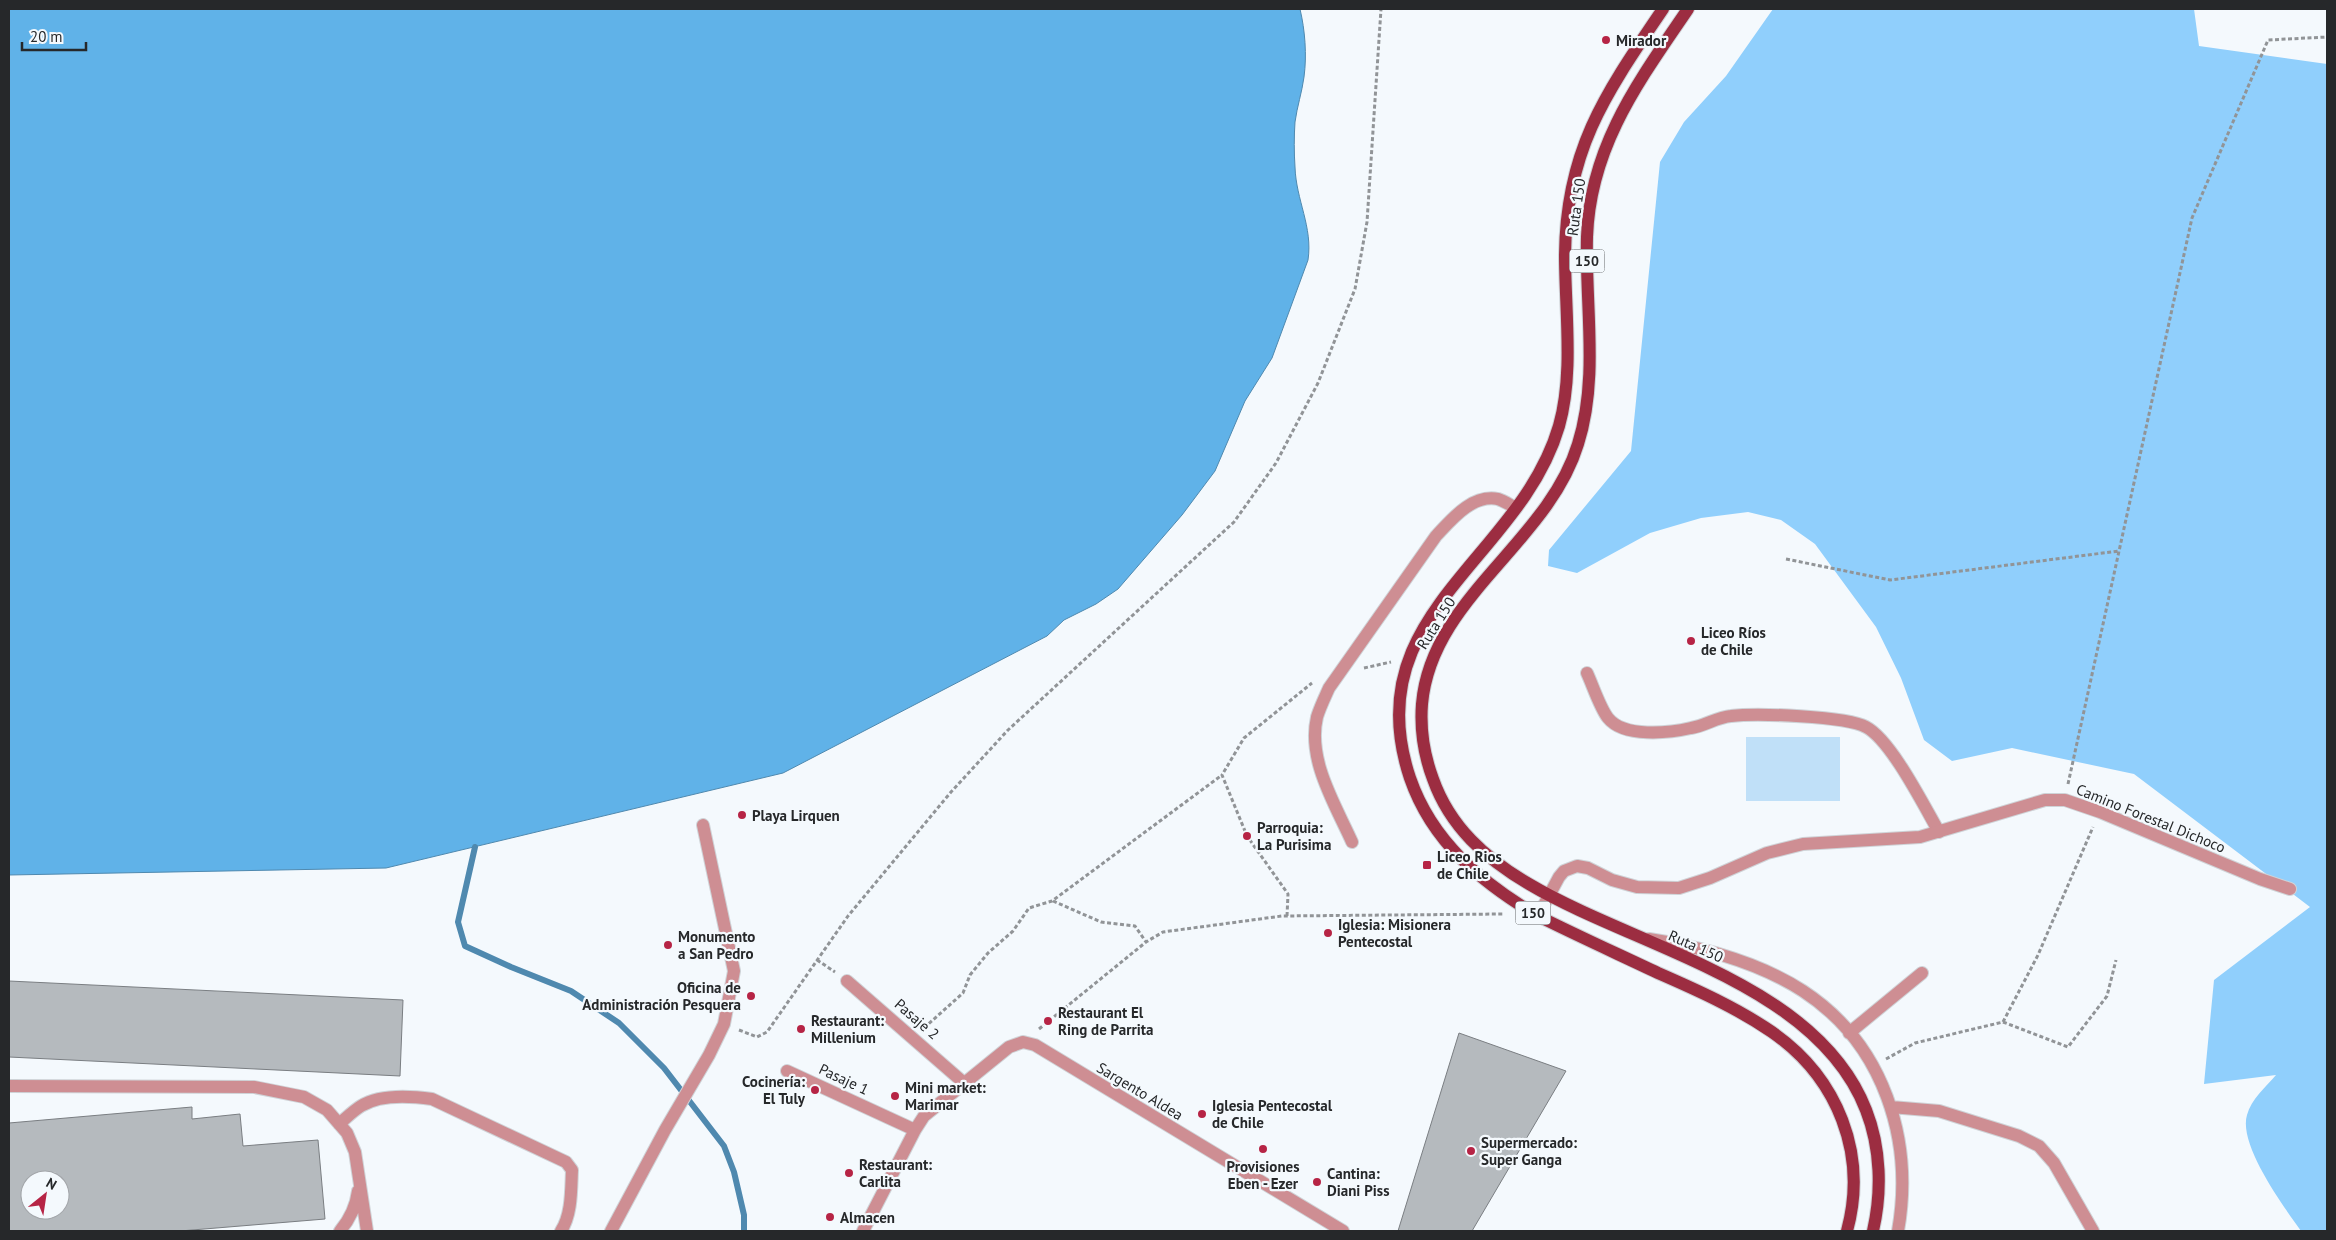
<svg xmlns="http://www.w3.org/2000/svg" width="2336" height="1240" viewBox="0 0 2336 1240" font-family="'PT Sans',sans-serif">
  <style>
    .green { fill: #c0e0f8 }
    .forest { fill: #90cffc }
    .water { fill: #60b2e8; stroke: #4f89af }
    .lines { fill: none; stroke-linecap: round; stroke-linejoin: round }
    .stream { stroke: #4f89af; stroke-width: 6 }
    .building { fill: #b5babe; stroke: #7a7e82; fill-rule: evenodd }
    .lane-casing { stroke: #cfd3d7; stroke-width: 14 }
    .street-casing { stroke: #cfd3d7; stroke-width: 14 }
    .primary-casing { stroke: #cfd3d7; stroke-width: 14 }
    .path { stroke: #919497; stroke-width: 3; stroke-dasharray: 4 2.5; stroke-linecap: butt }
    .lane { stroke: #ce8e93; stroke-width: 12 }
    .street { stroke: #ce8e93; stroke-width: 12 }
    .primary { stroke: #9c2d41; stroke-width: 12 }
    .poi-dot { fill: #b62445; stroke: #f4f9fd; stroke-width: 2 }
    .labels { text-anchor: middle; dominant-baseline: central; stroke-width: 4.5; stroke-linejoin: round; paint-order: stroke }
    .shield { fill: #f4f9fd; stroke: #646769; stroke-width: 1 }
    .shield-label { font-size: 14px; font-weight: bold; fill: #26282a }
    .poi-label { font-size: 15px; font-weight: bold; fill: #26282a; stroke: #f4f9fd; text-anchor: start }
    .street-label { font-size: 15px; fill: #26282a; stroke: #f4f9fd }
  </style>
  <rect width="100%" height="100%" fill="#f4f9fd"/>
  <path class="green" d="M1746 737H1840V801H1746Z"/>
  <path class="forest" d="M1773 9H2194L2199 46 2327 64V1231H2301C2284 1207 2238 1145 2247 1115 2251 1099 2266 1087 2276 1075L2204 1084 2214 980 2310 907 2134 774 2012 748 1952 761 1924 740 1901 678 1876 627 1815 544 1781 520 1748 512 1701 518 1650 533 1577 573 1548 566 1549 550 1631 451 1660 162 1684 122 1726 76Z"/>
  <path class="water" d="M9 9H1300C1305 30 1307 55 1304 77 1302 92 1297 107 1295 122 1294 136 1294 153 1295 167 1296 200 1313 227 1308 260L1272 358 1245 401 1215 471 1182 515 1118 589 1096 604 1064 620 1047 636 783 773 386 868 9 875Z"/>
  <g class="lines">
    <path class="stream" d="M475 847 458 922 465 946 511 967 571 991 619 1023 664 1068 724 1146 734 1172 744 1215V1231"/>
  </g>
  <path class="building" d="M9 981 403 1000 400 1076 9 1057Z
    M1459 1033 1566 1071 1472 1231H1398Z
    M192 1107V1119L240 1114 243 1146 318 1140 325 1219 180 1231H9V1123ZM30 1180H60V1210H30Z"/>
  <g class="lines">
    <defs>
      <path id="lane" d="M1587 673C1593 686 1600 708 1608 718 1624 738 1669 733 1691 728 1705 726 1717 717 1731 716 1756 713 1846 716 1866 727 1891 740 1924 806 1939 832
        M1352 842C1335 804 1307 760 1317 717 1320 707 1325 697 1329 688L1436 536C1452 519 1472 494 1498 499 1504 501 1510 505 1516 508
        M9 1086 254 1087 304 1097 327 1110 347 1133 355 1152 367 1231
        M339 1124C346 1118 353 1111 361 1106 380 1094 411 1096 432 1099L566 1162 572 1170C571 1190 572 1214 561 1231
        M340 1231C350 1219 356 1207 358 1191
        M611 1231 665 1130 709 1055 724 1024 734 971 703 825"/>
      <path id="street" d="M1538 916 1559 877 1564 871 1577 866 1588 868 1612 880 1637 887 1679 888 1710 878 1767 853 1803 844 1920 837 2045 800H2065L2100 812 2260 879 2290 889
        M1649 939C1702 947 1758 962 1803 991 1884 1044 1914 1140 1898 1231
        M847 981 964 1083
        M1849 1033 1922 973
        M787 1071 915 1130
        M1891 1107 1939 1111 2019 1136 2039 1146 2054 1163 2093 1231
        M863 1231 915 1130 924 1116 1009 1047 1023 1042 1035 1045 1343 1231"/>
      <path id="primary" d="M1663 9C1606 93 1566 149 1565 255 1565 310 1574 374 1559 426 1520 560 1355 614 1410 778 1432 842 1482 883 1538 916 1578 936 1618 954 1658 973 1697 990 1737 1008 1772 1032 1838 1078 1868 1154 1847 1231
        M1688 9C1639 81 1590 146 1587 237 1585 305 1599 378 1578 444 1548 543 1431 598 1422 704 1420 730 1424 755 1433 779 1450 827 1486 859 1529 884 1637 948 1817 983 1866 1110 1881 1148 1882 1192 1873 1231"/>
    </defs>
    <use href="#lane" class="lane-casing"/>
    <use href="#street" class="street-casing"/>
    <use href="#primary" class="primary-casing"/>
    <path class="path" d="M1786 559 1890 580 2119 551
      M1364 668 1391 662
      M2068 784 2192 218 2268 40 2327 37
      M1053 901 1101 922 1135 926 1146 942
      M1287 916 1288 894 1247 836 1222 775 1244 738 1312 683
      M817 960 835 972
      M2003 1022 2068 1047 2107 996 2116 960
      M924 1028 963 993 970 975 988 953 1013 931 1029 908 1052 901 1222 775
      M1039 1029 1146 942 1163 932 1282 916 1503 914
      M739 1030 757 1037 767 1032 848 916 951 792 1008 730 1234 522 1276 463 1318 383 1355 289 1367 222 1381 9
      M1886 1059 1915 1043 2003 1022 2038 955 2093 827"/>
    <use href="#lane" class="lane"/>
    <use href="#street" class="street"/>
    <use href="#primary" class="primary"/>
  </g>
  <g class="poi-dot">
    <circle cx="1606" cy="40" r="5"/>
    <circle cx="1691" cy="641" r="5"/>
    <circle cx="742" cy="815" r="5"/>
    <circle cx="1247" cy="836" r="5"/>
    <rect x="1422" y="860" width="10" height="10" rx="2.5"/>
    <circle cx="1328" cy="933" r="5"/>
    <circle cx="668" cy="945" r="5"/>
    <circle cx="751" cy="996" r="5"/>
    <circle cx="1048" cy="1021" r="5"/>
    <circle cx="801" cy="1029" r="5"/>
    <circle cx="815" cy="1090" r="5"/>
    <circle cx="895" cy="1096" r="5"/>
    <circle cx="1202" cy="1114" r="5"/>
    <circle cx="1263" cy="1149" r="5"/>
    <circle cx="1471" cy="1151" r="5"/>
    <circle cx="849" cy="1173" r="5"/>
    <circle cx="1317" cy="1182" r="5"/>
    <circle cx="830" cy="1217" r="5"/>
  </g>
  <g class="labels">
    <g class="shield">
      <rect x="1569.5" y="249.5" width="35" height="23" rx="4"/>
      <rect x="1515.5" y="901.5" width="35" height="23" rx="4"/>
    </g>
    <g class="shield-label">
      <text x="1587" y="261">150</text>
      <text x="1533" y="913">150</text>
    </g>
    <g class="poi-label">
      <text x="1616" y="40">Mirador</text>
      <text x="1701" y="632">Liceo Ríos<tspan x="1701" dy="17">de Chile</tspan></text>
      <text x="752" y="815">Playa Lirquen</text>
      <text x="1257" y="827">Parroquia:<tspan x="1257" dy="17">La Purisima</tspan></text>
      <text x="1437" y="856">Liceo Rios<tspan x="1437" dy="17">de Chile</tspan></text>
      <text x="1338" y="924">Iglesia: Misionera<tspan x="1338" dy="17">Pentecostal</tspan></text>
      <text x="678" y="936">Monumento<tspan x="678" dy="17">a San Pedro</tspan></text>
      <text x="741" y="987" text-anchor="end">Oficina de<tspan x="741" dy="17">Administración Pesquera</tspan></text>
      <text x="1058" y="1012">Restaurant El<tspan x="1058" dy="17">Ring de Parrita</tspan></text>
      <text x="811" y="1020">Restaurant:<tspan x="811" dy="17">Millenium</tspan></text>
      <text x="805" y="1081" text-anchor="end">Cocinería:<tspan x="805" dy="17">El Tuly</tspan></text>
      <text x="905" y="1087">Mini market:<tspan x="905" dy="17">Marimar</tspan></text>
      <text x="1212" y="1105">Iglesia Pentecostal<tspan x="1212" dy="17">de Chile</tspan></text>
      <text x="1481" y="1142">Supermercado:<tspan x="1481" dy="17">Super Ganga</tspan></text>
      <text x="859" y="1164">Restaurant:<tspan x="859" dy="17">Carlita</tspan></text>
      <text x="1263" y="1166" text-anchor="middle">Provisiones<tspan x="1263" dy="17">Eben - Ezer</tspan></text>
      <text x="1327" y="1173">Cantina:<tspan x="1327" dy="17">Diani Piss</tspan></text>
      <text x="840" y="1217">Almacen</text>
    </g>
    <g class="street-label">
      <text transform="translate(1576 207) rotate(-82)">Ruta 150</text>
      <text transform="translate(1436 623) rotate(-58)">Ruta 150</text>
      <text transform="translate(2151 818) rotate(22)">Camino Forestal Dichoco</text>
      <text transform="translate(1696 946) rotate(24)">Ruta 150</text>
      <text transform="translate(917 1019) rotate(41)">Pasaje 2</text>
      <text transform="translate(844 1079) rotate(25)">Pasaje 1</text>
      <text transform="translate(1140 1091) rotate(31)">Sargento Aldea</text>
    </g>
  </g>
  <rect width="2336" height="1240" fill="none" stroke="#26282a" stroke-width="20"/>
  <g transform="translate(45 1195) rotate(30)"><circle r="24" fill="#f4f9fd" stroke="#a2a5a9"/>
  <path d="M0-4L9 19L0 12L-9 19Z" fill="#b62445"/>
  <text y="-8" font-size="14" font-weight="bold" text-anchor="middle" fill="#26282a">N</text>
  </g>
  <path d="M22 42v8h64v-8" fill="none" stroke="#26282a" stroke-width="2.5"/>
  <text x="30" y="42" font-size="15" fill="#26282a" stroke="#f4f9fd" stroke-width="4" paint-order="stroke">20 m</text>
</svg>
